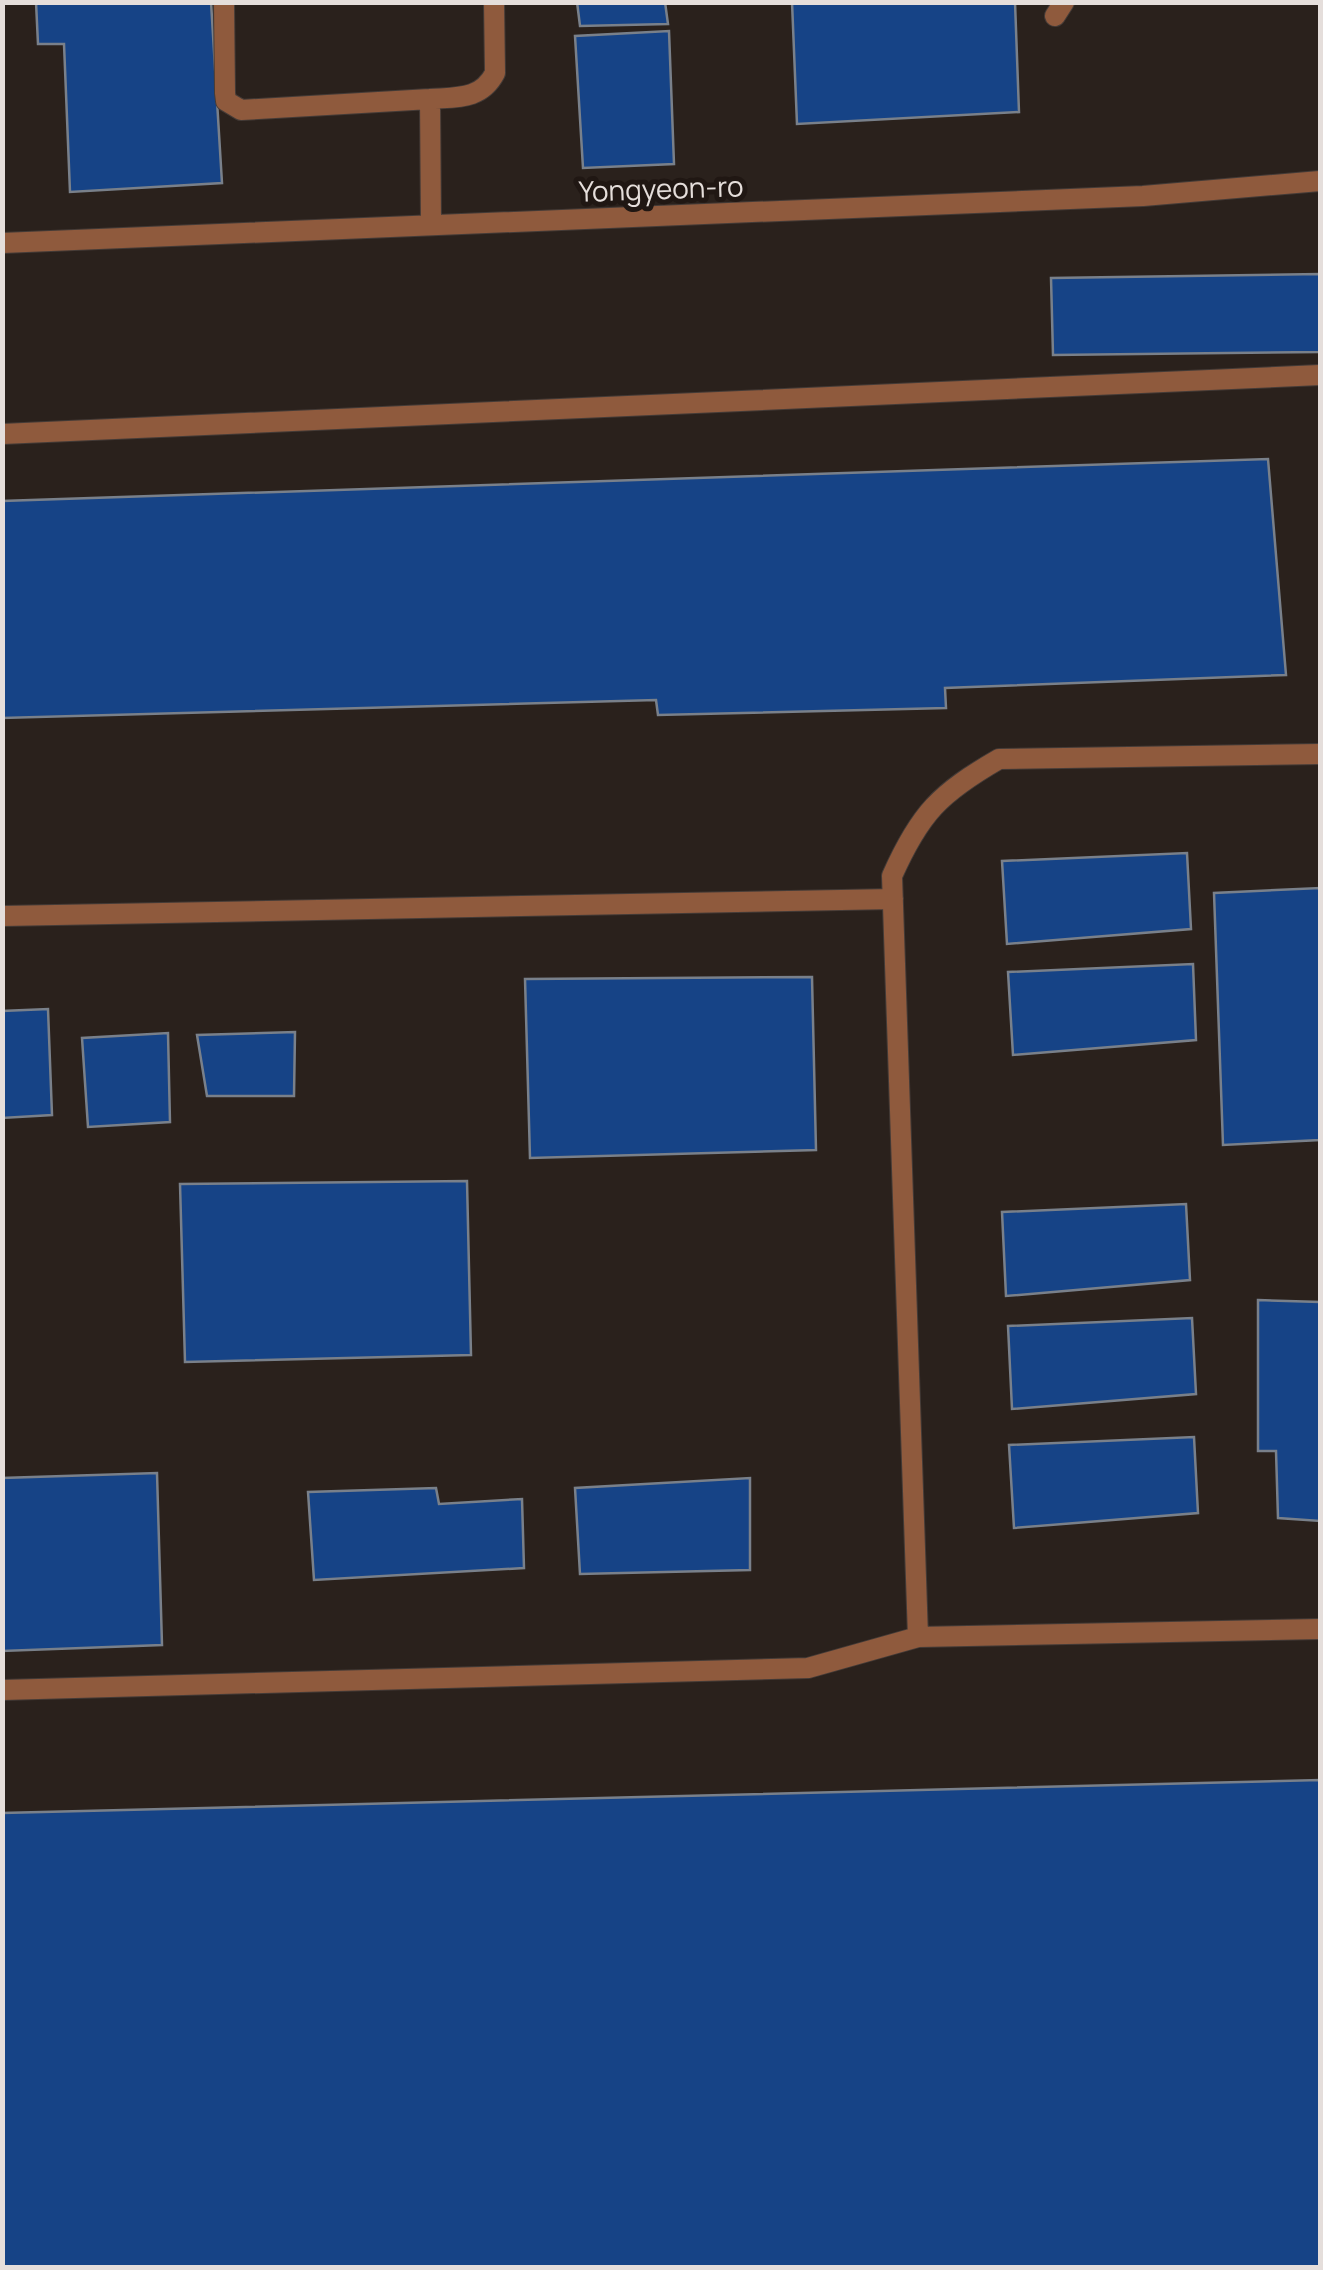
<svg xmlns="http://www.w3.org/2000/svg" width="1323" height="2270" viewBox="0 0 1323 2270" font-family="Manrope,sans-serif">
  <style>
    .building { fill: #164386; stroke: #79808a; stroke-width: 2.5 }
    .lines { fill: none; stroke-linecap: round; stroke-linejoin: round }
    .lane-casing { stroke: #443b37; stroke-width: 22 }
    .lane { stroke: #8f5a3d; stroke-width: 20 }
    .labels { text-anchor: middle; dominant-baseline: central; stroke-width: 10; stroke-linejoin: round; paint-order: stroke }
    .street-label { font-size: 28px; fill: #e5dedb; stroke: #201713 }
  </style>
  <rect width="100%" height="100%" fill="#2a211c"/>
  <path class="building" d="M36 2H211L222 183 70 192 64 44H38Z
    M577 2H665L668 24 580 26Z
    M792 2H1015L1019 112 797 124Z
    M669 31 674 164 583 168 575 36Z
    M1320 274V352L1053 355 1051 278Z
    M1268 459 1286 675 945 688 946 708 658 715 656 700 2 718V501Z
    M1187 853 1191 929 1007 944 1002 861Z
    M1320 888V1140L1223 1145 1214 893Z
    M1193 964 1196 1040 1013 1055 1008 972Z
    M812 977 816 1150 530 1158 525 979Z
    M48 1009 52 1115 2 1118V1011Z
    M295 1032 294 1096H207L197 1035Z
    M168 1033 170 1122 88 1127 82 1038Z
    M467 1181 471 1355 185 1362 180 1184Z
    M1186 1204 1190 1280 1006 1296 1002 1212Z
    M1258 1300 1320 1302V1521L1278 1518 1276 1451H1258Z
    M1192 1318 1196 1394 1012 1409 1008 1326Z
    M1194 1437 1198 1513 1014 1528 1009 1445Z
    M157 1473 162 1645 2 1651V1478Z
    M750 1478V1570L580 1574 575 1488Z
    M436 1488 439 1504 522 1499 524 1568 314 1580 308 1492Z
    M1320 1780V2268H2V1813Z"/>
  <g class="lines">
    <defs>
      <path id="lane" d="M224 2 225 93 226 101 241 110 430 99
        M1055 16 1064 2
        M431 225 430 99C457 97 481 100 495 73L494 2
        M2 243 1143 196 1320 181
        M2 434 1320 375
        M1320 754 999 759C940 793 920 813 892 876L918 1637 1320 1629
        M2 916 893 899
        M2 1690 808 1668 918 1637"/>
    </defs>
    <use href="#lane" class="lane-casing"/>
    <use href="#lane" class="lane"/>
  </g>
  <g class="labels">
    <g class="street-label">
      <text transform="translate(661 188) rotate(-2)">Yongyeon-ro</text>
    </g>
  </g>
  <rect width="1323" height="2270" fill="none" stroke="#e5dedb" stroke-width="10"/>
</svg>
